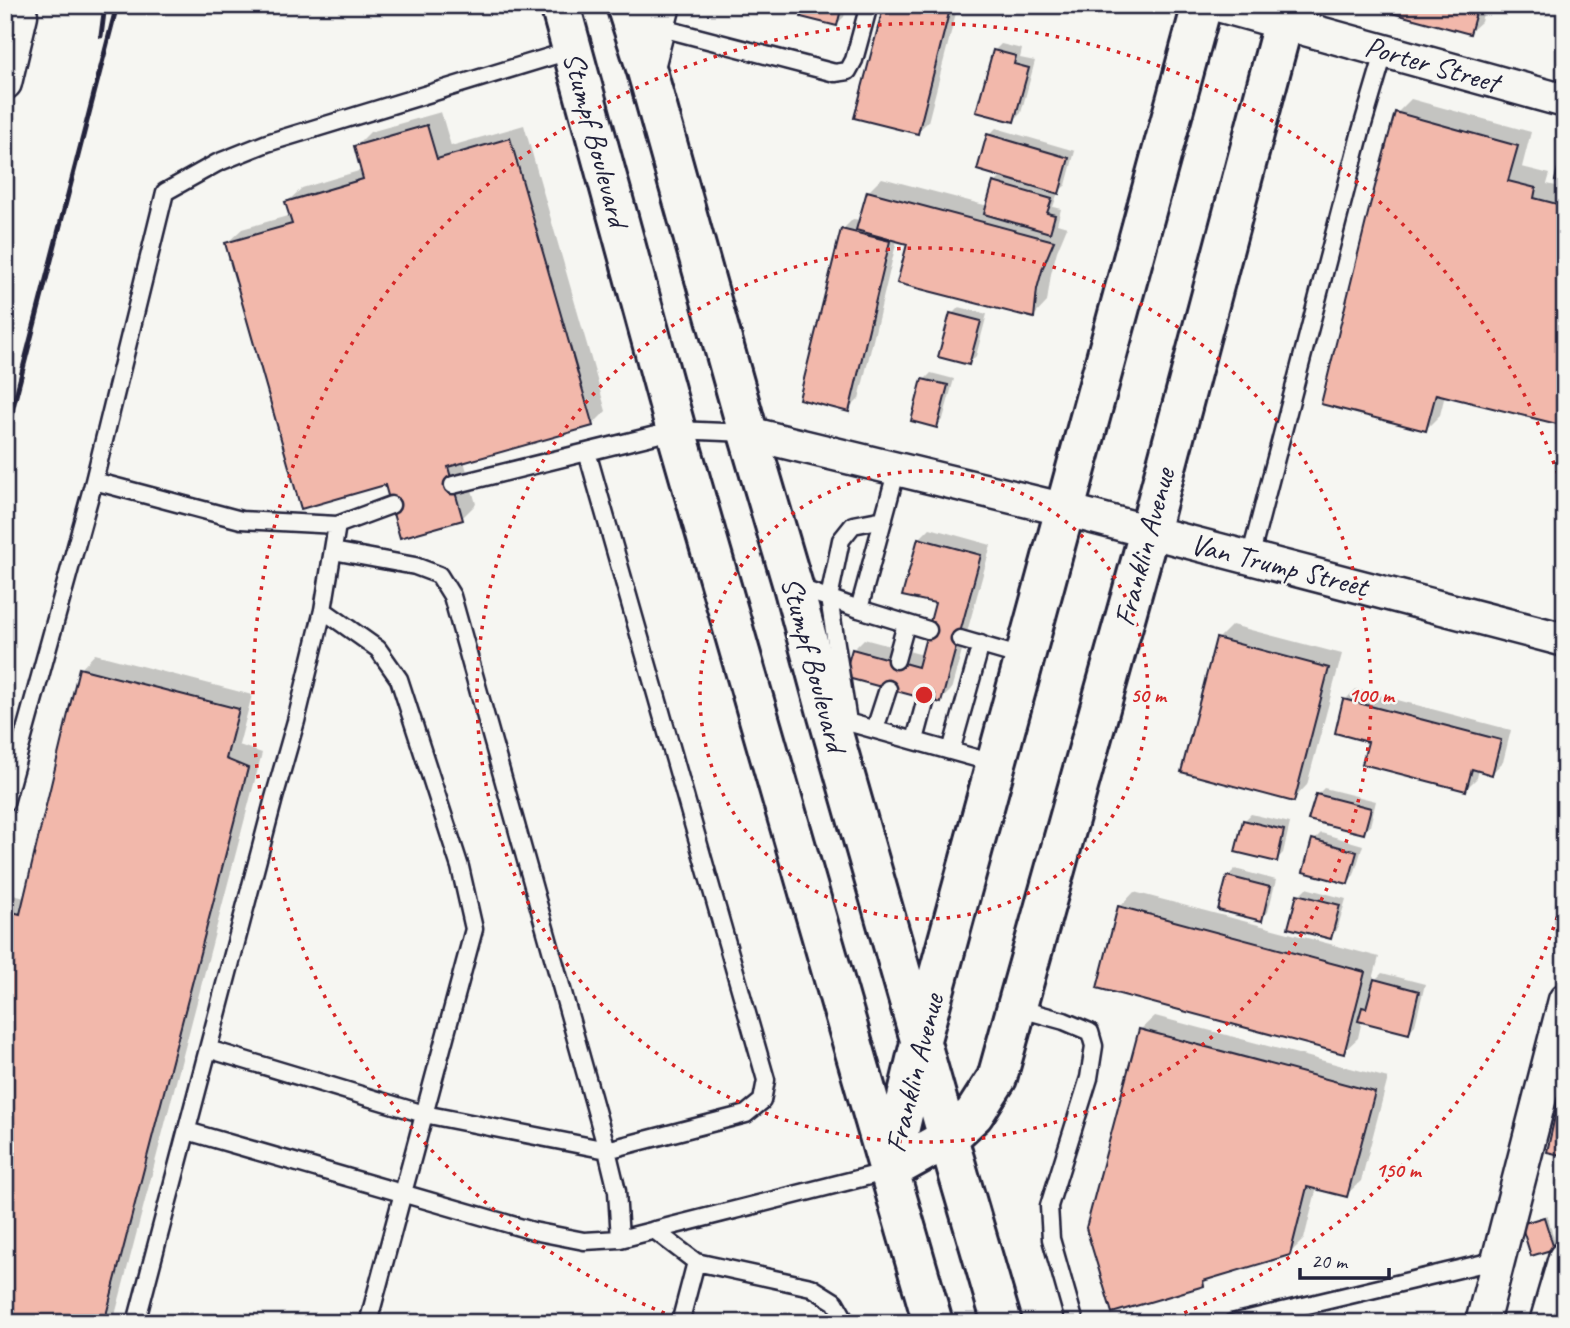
<svg xmlns="http://www.w3.org/2000/svg" width="1570" height="1328" viewBox="0 0 1570 1328" font-family="Caveat,sans-serif">
  <style>
    .shadow { fill: #0003 }
    .building { fill: #f2b8ab; stroke: #22223b; stroke-width: 2 }
    .lines { fill: none; stroke-linecap: round; stroke-linejoin: round }
    .service-casing { stroke: #22223b; stroke-width: 21 }
    .minor-casing { stroke: #22223b; stroke-width: 37 }
    .secondary-casing { stroke: #22223b; stroke-width: 44 }
    .service { stroke: #f6f6f2; stroke-width: 16 }
    .minor { stroke: #f6f6f2; stroke-width: 32 }
    .secondary { stroke: #f6f6f2; stroke-width: 38 }
    .rail { stroke: #22223b; stroke-width: 5 }
    .ring { fill: none; stroke: #d62828; stroke-width: 3.5; stroke-dasharray: 3.5 7 }
    .labels { text-anchor: middle; dominant-baseline: central; stroke-width: 5; stroke-linejoin: round; paint-order: stroke }
    .street-label { font-size: 30px; fill: #22223b; stroke: #f6f6f2 }
    .centre { fill: #d62828; stroke: #f6f6f2; stroke-width: 3.5 }
    .ring-label { font-size: 21px; text-anchor: middle; font-weight: bold; fill: #d62828; stroke: #f6f6f2; stroke-width: 5; stroke-linejoin: round; paint-order: stroke }
  </style>
  <rect width="100%" height="100%" fill="#f6f6f2"/>
  <filter id="ink" filterUnits="userSpaceOnUse"><feTurbulence type="fractalNoise" baseFrequency=".0143" numOctaves="2"/><feDisplacementMap in="SourceGraphic" scale="14" xChannelSelector="R" yChannelSelector="G"/><feConvolveMatrix kernelMatrix="1 2 1 2 8 2 1 2 1" color-interpolation-filters="sRGB"/></filter>
  <g filter="url(#ink)">
    <path class="shadow" d="M806 5H847L844 17 836 24Z
      M885 5H958L928 122 917 132Z
      M1369 5H1485L1481 22 1470 32Z
      M1001 44 1022 49 1020 58 1035 61 1021 113 1014 120 994 51Z
      M1411 99 1531 132 1522 167 1550 174 1547 184 1565 188V424L1445 395 1440 415 1426 429 1397 113Z
      M441 112 451 146 524 125 606 411 592 425 464 461 476 504 462 518 387 483 227 243 242 229 291 215 287 202 302 188 362 170 356 146 370 132Z
      M996 128 1075 151 1066 185 1058 192 1053 207 1061 209 1057 224 1067 227 1057 251 1051 274 1047 302 1033 317 909 243 897 240 859 399 848 410 842 230 853 219 861 220 868 192 882 178 988 206 995 183 1002 176 989 135Z
      M959 307 987 314 976 356 969 363 952 314Z
      M931 373 954 379 943 419 936 426 924 380Z
      M930 528 991 545 951 690 940 701 853 650 864 639 923 655 937 602 919 539Z
      M1232 625 1342 654 1307 785 1293 800 1218 639Z
      M95 654 252 695 239 745 262 753 113 1323H5V893L25 898 81 669Z
      M1356 689 1511 730 1503 762 1492 773 1479 769 1477 778 1466 789 1345 700Z
      M1324 788 1376 801 1370 826 1363 833 1317 795Z
      M1251 814 1290 823 1283 853 1276 860 1244 821Z
      M1321 833 1363 845 1354 875 1347 882 1314 840Z
      M1235 869 1276 880 1268 912 1261 919 1228 876Z
      M1306 888 1346 899 1337 930 1330 937 1299 895Z
      M1134 892 1379 957 1372 983 1382 973 1425 984 1415 1025 1408 1032 1362 1020 1358 1038 1343 1052 1120 907Z
      M1155 1016 1388 1078 1361 1181 1346 1195 1317 1187 1304 1239 1289 1254 1210 1277 1203 1284 1140 1030Z
      M1547 1215 1556 1245 1553 1248 1523 1225 1526 1222Z
      M1355 1316 1357 1323H1332Z"/>
    <path class="building" d="M804 5H842L837 26 801 17Z
      M884 5H951L918 134 854 118Z
      M1362 5H1478L1470 34Z
      M993 50 1016 56 1014 64 1029 68 1014 122 976 112Z
      M1395 112 1518 146 1508 181 1536 188 1534 198 1565 206V426L1436 394 1426 431 1321 404 1370 205Z
      M427 125 437 159 510 138 593 426 448 467 463 520 400 538 385 485 301 509 225 243 292 224 285 202 363 179 354 146Z
      M987 134 1069 158 1059 194 977 170Z
      M1560 159 1565 161V184L1555 181Z
      M993 182 1052 199 1047 213 1055 215 1050 233 984 214Z
      M867 191 1054 241 1043 267 1037 289 1034 318 897 283 907 244 856 230Z
      M841 229 890 241 849 412 799 399Z
      M950 313 981 321 969 365 938 357Z
      M922 379 948 385 937 428 911 421Z
      M918 538 981 555 941 703 844 677 852 649 918 667 935 603 902 596Z
      M1216 638 1329 668 1294 802 1181 772Z
      M79 668 239 709 226 759 248 768 104 1323H5V910L20 914Z
      M1343 699 1501 740 1492 775 1472 769 1466 791 1362 764 1368 742 1335 733Z
      M1316 794 1371 808 1364 834 1308 820Z
      M1243 820 1284 830 1277 862 1235 852Z
      M1312 839 1357 852 1348 884 1303 872Z
      M1227 876 1270 887 1262 921 1218 910Z
      M1297 894 1340 905 1331 939 1288 928Z
      M1118 906 1365 972 1344 1054 1097 988Z
      M1374 979 1419 991 1409 1034 1358 1021 1362 1007 1366 1008Z
      M1139 1029 1375 1092 1347 1197 1307 1187 1290 1255 1203 1281 1204 1286 1112 1313 1086 1228Z
      M1558 1103 1565 1105V1156L1547 1152Z
      M1544 1217 1554 1249 1531 1256 1521 1224Z"/>
    <g class="lines">
      <defs>
        <path id="service" d="M658 27 835 73 848 71 854 60 869 5
          M453 485 676 430 748 433
          M391 505 337 525 241 520 94 481 165 192 217 163 267 143 572 50
          M333 551 415 566 439 575 452 596 607 1150 617 1191 620 1239
          M1250 558 1361 131 1385 50
          M794 586 859 609 928 630
          M859 609 897 469
          M323 610 378 649 399 679 460 867 474 929 368 1323
          M960 639 1026 658
          M896 660 906 624
          M840 720 997 764
          M848 722 829 598 841 540 853 525 884 519
          M875 729 888 689
          M915 740 926 699
          M951 751 981 644
          M5 803 94 481
          M1017 1008 1064 1021 1090 1032 1094 1046 1089 1078 1049 1206 1051 1239 1075 1323
          M208 1049 424 1114 607 1150 746 1114 762 1101 766 1080 587 452
          M187 1131 533 1231 584 1241 620 1239 889 1171
          M654 1230 696 1262 811 1287 835 1302 847 1323
          M136 1323 274 798 296 721 323 610 337 525
          M680 1323 696 1262
          M1232 1323 1497 1260"/>
        <path id="minor" d="M1218 5 1565 101
          M647 71 664 5
          M5 83 21 15 18 5
          M748 433 1066 510 1565 640
          M1482 1323 1565 1000
          M1546 1323 1565 1258"/>
        <path id="secondary" d="M560 5 676 430 933 1323
          M626 5 647 71 748 433 793 586 828 716 948 1138 1002 1323
          M890 1169 920 1043 1202 5
          M889 1171 948 1138 974 1114 997 1078 1149 532 1288 5"/>
      </defs>
      <use href="#service" class="service-casing"/>
      <use href="#minor" class="minor-casing"/>
      <use href="#secondary" class="secondary-casing"/>
      <use href="#service" class="service"/>
      <use href="#minor" class="minor"/>
      <use href="#secondary" class="secondary"/>
      <path class="rail" d="M101 36 105 5
        M5 438 117 5"/>
    </g>
  </g>
  <g class="ring">
    <circle cx="924" cy="695" r="224"/>
    <circle cx="924" cy="695" r="447"/>
    <path d="M1564 897A671 671 0 0 1 1164 1321M684 1321A671 671 0 1 1 1564 493"/>
  </g>
  <g class="labels">
    <g class="street-label">
      <text transform="translate(1432 64) rotate(16)">Porter Street</text>
      <text transform="translate(596 139) rotate(75)">Stumpf Boulevard</text>
      <text transform="translate(1144 547) rotate(-75)">Franklin Avenue</text>
      <text transform="translate(1279 565) rotate(14)">Van Trump Street</text>
      <text transform="translate(814 664) rotate(75)">Stumpf Boulevard</text>
      <text transform="translate(914 1073) rotate(-76)">Franklin Avenue</text>
    </g>
  </g>
  <circle cx="924" cy="695" r="10" class="centre"/>
  <g class="ring-label">
    <text x="1148" y="702">50 m</text>
    <text x="1371" y="702">100 m</text>
    <text x="1398" y="1177">150 m</text>
  </g>
  <rect width="1570" height="1328" fill="none" stroke="#f6f6f2" stroke-width="28"/>
  <rect x="14" y="14" width="1542" height="1300" fill="none" stroke="#22223b" stroke-width="2.5" filter="url(#ink)"/>
  <path d="M1300 1268v10h89v-10" fill="none" stroke="#22223b" stroke-width="3.5"/>
  <text x="1311" y="1268" font-size="21" fill="#22223b" stroke="#f6f6f2" stroke-width="5" paint-order="stroke">20 m</text>
</svg>
